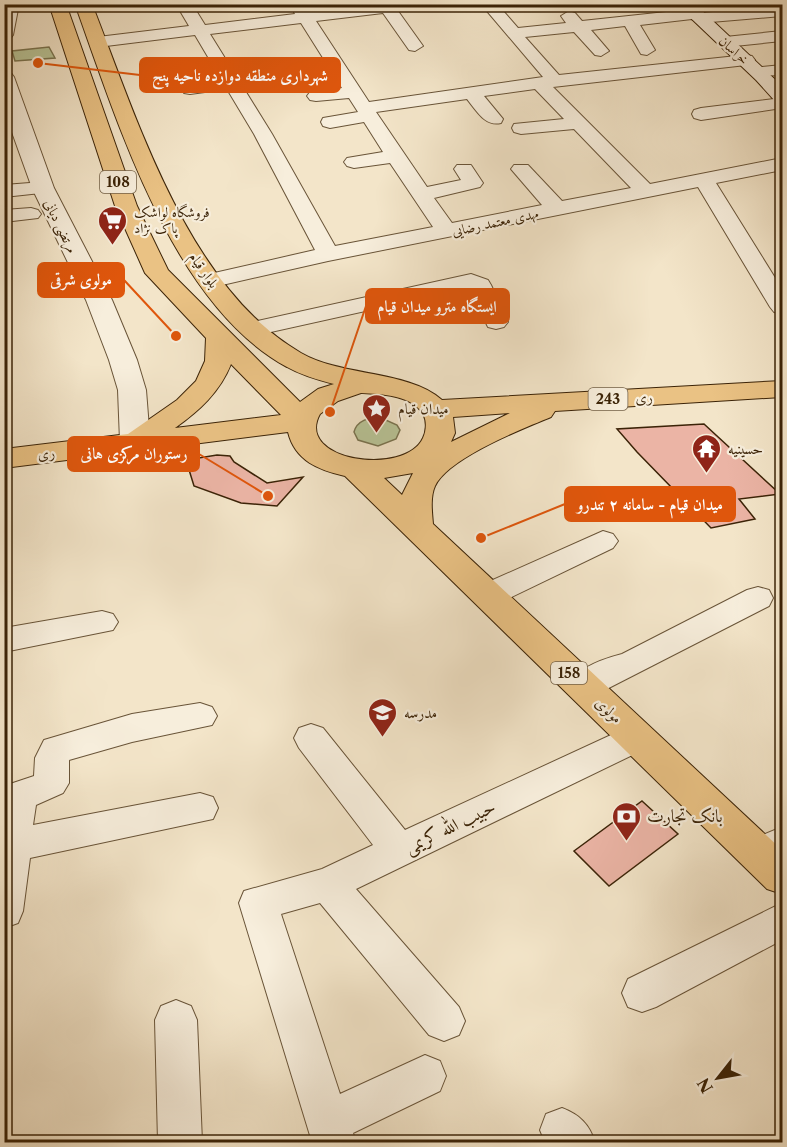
<svg xmlns="http://www.w3.org/2000/svg" width="787" height="1147" viewBox="0 0 787 1147" font-family="'Libre Caslon Text',Amiri,serif">
  <style>
    .green { fill: #b9c598; stroke: #7a7450; stroke-width: 1.5 }
    .building { fill: #ebb4a5; stroke: #3b2307; stroke-width: 1.5 }
    .lines { fill: none; stroke-linecap: round; stroke-linejoin: round }
    .minor-casing { stroke: #695438; stroke-width: 2 }
    .tertiary-casing { stroke: #695438; stroke-width: 2 }
    .secondary-casing { stroke: #3b2307; stroke-width: 2 }
    .primary-casing { stroke: #3b2307; stroke-width: 2 }
    .minor { fill: #f7eedc; fill-rule: evenodd }
    .tertiary { fill: #f7eedc; fill-rule: evenodd }
    .secondary { fill: #f7eedc; fill-rule: evenodd }
    .primary { fill: #eac284; fill-rule: evenodd }
    .labels { text-anchor: middle; dominant-baseline: central; stroke-width: 4.5; stroke-linejoin: round; paint-order: stroke }
    .far-street-label { font-size: 14px; fill: #3b2307; stroke: #f7eedc }
    .shield { fill: #f7eedc; stroke: #736047; stroke-width: 1.5 }
    .shield-label { font-size: 14px; font-weight: bold; fill: #3b2307 }
    .far-poi-label { font-size: 14px; fill: #3b2307; stroke: #f7eedc; text-anchor: start }
    .street-label { font-size: 15px; fill: #3b2307; stroke: #f7eedc }
    .poi-label { font-size: 15px; fill: #3b2307; stroke: #f7eedc; text-anchor: start }
    .near-poi-label { font-size: 18px; fill: #3b2307; stroke: #f7eedc; text-anchor: start }
    .near-street-label { font-size: 18px; fill: #3b2307; stroke: #f7eedc }
    .leader { fill: none; stroke: #df560c; stroke-width: 2 }
    .callout-dot { fill: #df560c; stroke: #f7eedc; stroke-width: 2 }
    .callout { fill: #df560c; stroke: #df560c; stroke-width: 2 }
    .callout-label { font-size: 16px; text-anchor: middle; font-weight: bold; fill: #fff }
  </style>
  <rect width="100%" height="100%" fill="#f3e5c9"/>
  <filter id="stains"><feTurbulence type="fractalNoise" baseFrequency=".00333" numOctaves="4"/><feColorMatrix values="0 0 0 0 .2 0 0 0 0 .09 0 0 0 0 .02 0 0 0 .5 -.17"/></filter>
  <radialGradient id="worn" r=".72"><stop offset=".6" stop-color="#630" stop-opacity="0"/><stop offset="1" stop-color="#630" stop-opacity=".3"/></radialGradient>
  <path class="green" d="M49 47 55 58 15 61 12 51Z
    M379 417 397 425 400 430 396 439 378 446 358 440 354 432C357 420 369 418 379 417Z"/>
  <path class="building" d="M704 424 780 494 739 499 755 519 711 528 637 452 617 429Z
    M217 455 230 456 234 462 267 483 303 477 277 506 241 503 194 486 186 460Z
    M642 801 678 834 609 886 574 851Z"/>
  <g class="lines">
    <defs>
      <path id="minor" d="M176 4H192L205 25 295 14 290 4H305L310 12 375 4H426L419 9 398 11 423 46 415 51 409 50 383 13 316 21 369 102 543 77 481 4H497L518 28 566 23 561 16 569 11 575 13 582 21 694 9 701 13 782 6V16L699 23 692 19 640 25 655 50 647 55 641 54 625 26 591 30 609 51 601 56 595 55 574 32 525 37 559 75 746 55 752 56 755 60 752 64 746 65 553 87 650 184 782 158V170L716 183 782 289V314L774 312 770 307 698 187 328 261 209 288 201 286 198 281 201 276 315 250 254 134 227 89 190 94 184 93 181 89 184 85 221 79 195 35 98 47 90 42 98 37 189 26ZM301 23 342 88 310 92 307 96 310 100 316 101 349 98 358 112 323 118 321 122 323 126 330 128 364 122 383 152 347 158 344 162 347 166 354 168 390 163 433 227 335 246 272 134 210 34ZM535 89 564 119 514 124 512 128 514 132 521 134 574 129 631 188 562 201 528 165H514L511 169 542 205 452 223 434 198 480 187 483 183 471 165H457L454 169 461 180 427 187 376 112 467 99C476 110 485 127 501 123L503 119 484 96Z
        M782 31V41L725 47 717 42 725 37Z
        M782 65V75L753 76 750 72 753 68Z
        M782 98V108L701 120 694 118 692 114 694 110 701 108Z
        M43 182 50 184 53 188 50 192 4 197V185Z
        M31 208 38 210 41 214 38 218 4 222V210Z
        M471 274 488 280 491 285 508 322 504 327 496 329 488 327 469 288 253 336 245 334 241 329 245 324 253 322Z
        M603 531 613 534 618 541 613 548 499 603 488 606 477 603 473 595 477 587Z
        M758 587 769 590 773 598 769 606 595 695 583 699 571 695 567 686C576 668 603 659 622 654L747 590Z
        M102 611 113 614 118 622 113 630 4 652V628Z
        M200 703 212 707 217 716 212 725 132 742 69 760V783L63 793 36 805 33 825 200 793 213 797 218 808 213 819 30 858 23 911 18 923 4 928V786L34 776 35 758 44 740 132 714Z
        M637 723 649 727 654 737 649 747 356 889 459 1007 465 1021 459 1035 444 1041 429 1035 320 903 281 914 340 1094 425 1055 440 1061 446 1076 440 1091 353 1133 356 1142H312L239 903 244 891 322 869 373 845 299 748 294 738 299 728 311 724 323 728 405 830Z
        M782 827V860L759 869 746 864 740 853 746 842Z
        M782 903V940L656 1007 642 1012 628 1007 622 993 628 979Z
        M176 1000 191 1006 197 1020 202 1142H158L155 1020 161 1006Z
        M562 1108C580 1115 589 1124 595 1142H545L540 1130 546 1114Z"/>
      <path id="tertiary" d="M4 4H19L13 35 10 39 4 40Z
        M4 71 11 73 14 77 54 188 112 300 137 360 146 390 150 441 145 448 135 450 125 448 120 441 118 390 109 360 86 300 32 188 4 110Z"/>
      <path id="secondary" d="M676 4H695L782 86V103L775 101 756 80Z"/>
      <path id="primary" d="M49 4H66L137 206 168 270 300 402 318 389 334 384C318 380 301 375 287 367 172 305 117 120 75 4H92C137 119 188 288 301 353 343 377 408 370 442 400L782 381V397L555 411 551 417C522 429 448 458 435 486 430 497 432 512 433 524L782 850V894L767 889 345 476C319 470 295 461 288 432L4 468V449L128 434 177 400 196 381 205 361 206 338 145 273 115 206ZM231 364 281 415 175 428C199 411 220 392 231 364ZM361 393C381 394 414 395 424 416 427 422 426 432 423 438 405 477 294 461 320 414L338 401ZM510 413 451 442 455 433 453 417ZM413 473 402 495 384 478Z"/>
    </defs>
    <use href="#minor" class="minor-casing"/>
    <use href="#tertiary" class="tertiary-casing"/>
    <use href="#secondary" class="secondary-casing"/>
    <use href="#primary" class="primary-casing"/>
    <use href="#minor" class="minor"/>
    <use href="#tertiary" class="tertiary"/>
    <use href="#secondary" class="secondary"/>
    <use href="#primary" class="primary"/>
  </g>
  <defs>
    <symbol id="supermarket-pin" viewBox="-11 -11 22 30"><path d="M0 17L-7.5 6A9.5 9.5 0 1 1 7.5 6Z" fill="#8f2418" stroke="#f7eedc"/><path d="M-6-5.5h2.5l.6 2H6L4.5 2H-2.5L-4.4-4H-6ZM-1.5 3.2a1.3 1.3 0 1 0 .1 0ZM3 3.2a1.3 1.3 0 1 0 .1 0Z" fill="#fff"/></symbol>
    <symbol id="sight-pin" viewBox="-11 -11 22 30"><path d="M0 17L-7.5 6A9.5 9.5 0 1 1 7.5 6Z" fill="#8f2418" stroke="#f7eedc"/><path d="M0-6L1.8-2.2L6-1.7L2.9 1.2L3.7 5.4L0 3.3L-3.7 5.4L-2.9 1.2L-6-1.7L-1.8-2.2Z" fill="#fff"/></symbol>
    <symbol id="temple-pin" viewBox="-11 -11 22 30"><path d="M0 17L-7.5 6A9.5 9.5 0 1 1 7.5 6Z" fill="#8f2418" stroke="#f7eedc"/><path d="M0-6L5-2H3V0L6.5 2.5H4V6H1.5V3h-3V6H-4V2.5H-6.5L-3 0V-2H-5Z" fill="#fff"/></symbol>
    <symbol id="school-pin" viewBox="-11 -11 22 30"><path d="M0 17L-7.5 6A9.5 9.5 0 1 1 7.5 6Z" fill="#8f2418" stroke="#f7eedc"/><path d="M0-5L7-2L0 1L-7-2ZM-4 1L0 2.5L4 1V4Q0 6-4 4Z" fill="#fff"/></symbol>
    <symbol id="bank-pin" viewBox="-11 -11 22 30"><path d="M0 17L-7.5 6A9.5 9.5 0 1 1 7.5 6Z" fill="#8f2418" stroke="#f7eedc"/><path d="M-6-4H6V4H-6ZM0-2.3a2.3 2.3 0 1 0 0 4.6a2.3 2.3 0 1 0 0-4.6Z" fill="#fff"/></symbol>
  </defs>
  <g fill-rule="evenodd">
    <use href="#supermarket-pin" x="96" y="204" width="33" height="45"/>
    <use href="#sight-pin" x="360" y="392" width="33" height="45"/>
    <use href="#temple-pin" x="690" y="432" width="33" height="45"/>
    <use href="#school-pin" x="366" y="696" width="33" height="45"/>
    <use href="#bank-pin" x="610" y="800" width="33" height="45"/>
  </g>
  <g class="labels">
    <g class="far-street-label">
      <text transform="translate(734 50) rotate(42)">خراسان</text>
      <text transform="translate(495 222) rotate(-12)">مهدی معتمد رضایی</text>
      <text transform="translate(61 226) rotate(64)">مرتضی دیانی</text>
      <text transform="translate(204 270) rotate(55)">بلوار قیام</text>
    </g>
    <g class="shield">
      <rect x="100" y="171" width="36" height="22" rx="4.5"/>
      <rect x="588.5" y="388" width="39" height="22" rx="4.5"/>
      <rect x="551" y="662" width="36" height="22" rx="4.5"/>
    </g>
    <g class="shield-label">
      <text x="118" y="182">108</text>
      <text x="608" y="399">243</text>
      <text x="569" y="673">158</text>
    </g>
    <g class="far-poi-label">
      <text x="134" y="212">فروشگاه لواشک<tspan x="134" dy="16">پاک نژاد</tspan></text>
    </g>
    <g class="street-label">
      <text transform="translate(644 397) rotate(-3)">ری</text>
      <text transform="translate(46 453) rotate(-7)">ری</text>
      <text transform="translate(609 710) rotate(43)">مولوی</text>
    </g>
    <g class="poi-label">
      <text x="398" y="408">میدان قیام</text>
      <text x="728" y="448">حسینیه</text>
      <text x="404" y="712">مدرسه</text>
    </g>
    <g class="near-poi-label">
      <text x="647" y="816">بانک تجارت</text>
    </g>
    <g class="near-street-label">
      <text transform="translate(450 827) rotate(-26)">حبیب الله کریمی</text>
    </g>
  </g>
  <path class="leader" d="M38 63L140 75M176 336L124 280M330 412L366 306M268 496L199 454M481 538L565 504"/>
  <g class="callout-dot">
    <circle cx="38" cy="63" r="6"/>
    <circle cx="176" cy="336" r="6"/>
    <circle cx="330" cy="412" r="6"/>
    <circle cx="268" cy="496" r="6"/>
    <circle cx="481" cy="538" r="6"/>
  </g>
  <g class="callout">
    <rect x="140" y="58" width="200" height="34" rx="6"/>
    <rect x="38" y="263" width="86" height="34" rx="6"/>
    <rect x="366" y="289" width="143" height="34" rx="6"/>
    <rect x="68" y="437" width="131" height="34" rx="6"/>
    <rect x="565" y="487" width="170" height="34" rx="6"/>
  </g>
  <g class="callout-label">
    <text x="240" y="81">شهرداری منطقه دوازده ناحیه پنج</text>
    <text x="81" y="285">مولوی شرقی</text>
    <text x="437" y="312">ایستگاه مترو میدان قیام</text>
    <text x="134" y="459">رستوران مرکزی هانی</text>
    <text x="650" y="510">میدان قیام - سامانه ۲ تندرو</text>
  </g>
  <rect width="787" height="1147" fill="none" stroke="#f3e5c9" stroke-width="24"/>
  <rect x="6" y="6" width="775" height="1135" fill="none" stroke="#3b2307" stroke-width="3"/>
  <rect x="12" y="12" width="763" height="1123" fill="none" stroke="#3b2307" stroke-width="1.5"/>
  <g transform="translate(718 1078) rotate(239)" stroke="#f7eedc" stroke-width="4.5" paint-order="stroke">
  <path d="M0-4.5L10 22L0 15L-10 22Z" fill="#3b2307"/>
  <text y="-9" font-size="16" font-weight="bold" text-anchor="middle" fill="#3b2307">N</text>
  </g>
  <rect width="100%" height="100%" filter="url(#stains)"/>
  <rect width="100%" height="100%" fill="url(#worn)"/>
</svg>
